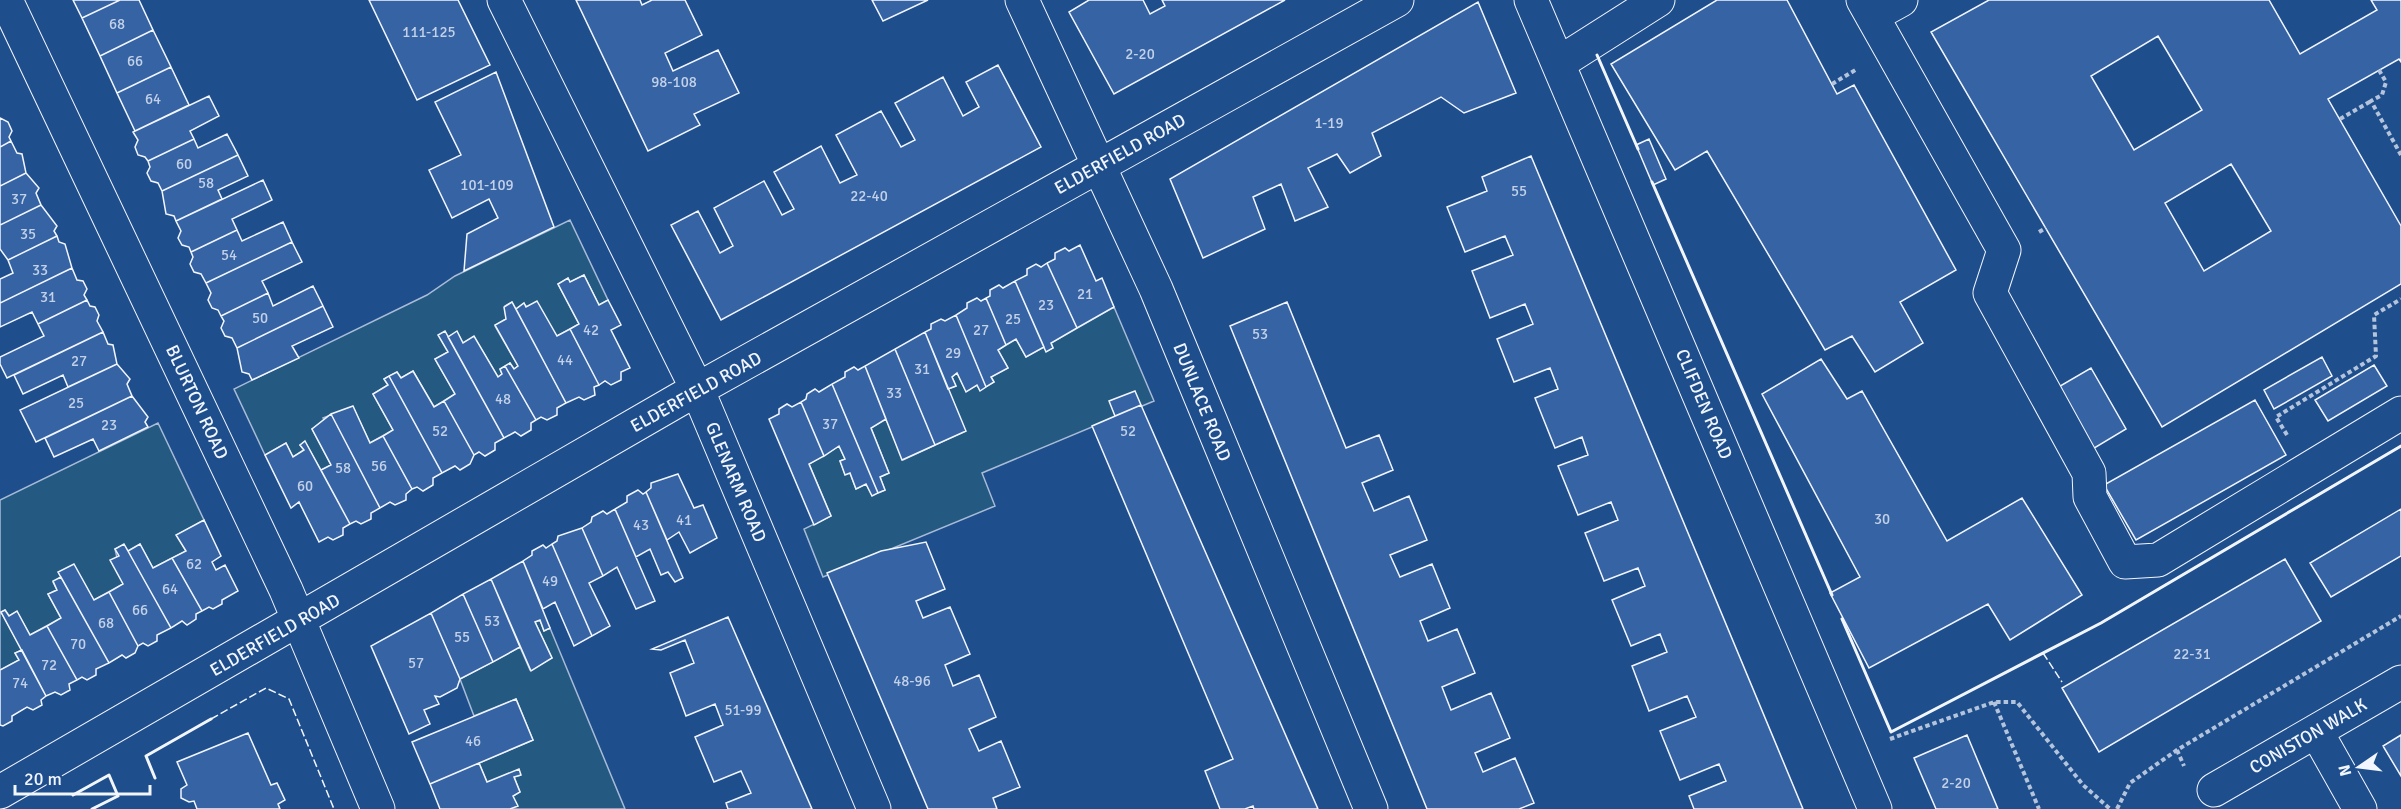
<svg xmlns="http://www.w3.org/2000/svg" width="2401" height="809" viewBox="0 0 2401 809" font-family="Signika,sans-serif">
  <style>
    .green { fill: #245a82; stroke: #a8bbd7; stroke-width: 1.5 }
    .building { fill: #3563a3; stroke: #f2f6ff; stroke-width: 1.5; fill-rule: evenodd }
    .lines { fill: none; stroke-linecap: round; stroke-linejoin: round }
    .minor-casing { stroke: #f2f6ff; stroke-width: 35 }
    .path { stroke: #b3c4dc; stroke-width: 4; stroke-dasharray: 4.5 3; stroke-linecap: butt }
    .minor { stroke: #1f4e8c; stroke-width: 33 }
    .fence { stroke: #f2f6ff; stroke-width: 1.5; stroke-dasharray: 8 3; stroke-linecap: butt }
    .wall { stroke: #f2f6ff; stroke-width: 3 }
    .labels { text-anchor: middle; dominant-baseline: central; stroke-width: 4.5; stroke-linejoin: round; paint-order: stroke }
    .number-label { font-size: 15px; fill: #c3d1e8 }
    .street-label { font-size: 18px; fill: #f2f6ff; stroke: #1f4e8c }
  </style>
  <rect width="100%" height="100%" fill="#1f4e8c"/>
  <path class="green" d="M570 220 608 300 599 305 584 275 570 282 568 278 558 284 579 324 557 336 524 304 516 309 512 302 505 306 506 319 495 326 518 366 514 369 510 363 500 369 502 374 498 377 474 337 463 343 457 332 448 337 445 331 448 352 435 359 455 394 434 407 413 371 401 378 397 372 384 379 388 385 373 394 393 430 370 443 353 407 323 418 325 422 312 429 331 465 321 470 305 442 300 445 304 450 293 457 286 443 265 455 234 389 427 295 455 276Z
    M1114 307 1154 401 982 473 995 506 823 577 804 529 831 516 809 464 839 446 845 459 840 461 845 474 850 473 856 489 866 484 872 495 885 490 880 477 889 473 871 428 886 419 903 460 965 431 948 389 956 386 952 377 957 373 966 391 977 385 980 390 994 382 991 377 1008 368 998 350 1016 339 1026 357 1044 347 1047 351 1053 348 1051 343Z
    M158 423 204 520 177 535 186 551 153 568 140 544 128 551 124 545 115 549 123 584 94 600 61 577 53 582 57 590 48 594 61 618 30 635 17 612 9 616 5 610 1 612 22 650 15 653 19 660 0 670V500Z
    M540 620 544 631 550 628 625 809H510L513 796 520 792 514 777 521 775 487 782 479 763 533 740 516 699 474 716 460 679 520 647 530 670 552 658 535 622Z"/>
  <path class="building" d="M73 0H120L82 18Z
    M120 0H139L153 30 100 56 82 18Z
    M369 0H458L490 65 417 100Z
    M576 0H640L642 5 652 0H685L702 35 665 53 673 71 718 50 739 93 694 114 700 125 648 151Z
    M872 0H928L883 21Z
    M1089 0H1143L1150 14 1165 6 1162 0H1285L1114 94 1069 12Z
    M1717 0H1787L1837 94 1854 85 1956 270 1900 302 1923 343 1875 372 1852 336 1825 350 1707 151 1675 170 1611 64Z
    M1989 0H2269L2300 54 2377 10 2371 0H2401V62L2399 59 2328 99 2401 226V284L2162 427 1931 32ZM2158 36 2202 110 2134 150 2091 76ZM2231 164 2271 231 2204 271 2165 203Z
    M1478 2 1516 93 1464 113 1441 97 1372 133 1381 156 1350 173 1337 154 1308 168 1328 207 1295 221 1281 184 1253 197 1265 229 1203 258 1170 179Z
    M153 30 171 67 117 93 100 56Z
    M998 65 1041 147 721 320 671 225 698 211 720 253 733 246 714 208 764 181 782 215 794 209 774 172 821 146 840 183 857 175 836 135 881 111 901 147 915 140 895 103 943 77 963 116 979 107 966 82Z
    M171 67 189 105 135 131 117 93Z
    M496 72 554 227 464 271 467 234 498 218 489 199 452 218 429 170 461 155 435 102Z
    M209 96 219 116 190 131 194 139 148 161 145 157 138 155 135 147 138 140 133 132Z
    M0 118 8 122 12 131 9 137 11 141 0 147Z
    M227 134 238 155 162 191 158 183 151 181 147 173 150 167 148 161 194 139 198 148Z
    M1649 139 1666 179 1653 185 1636 145Z
    M11 141 17 153 22 154 26 173 0 186V147Z
    M238 155 248 176 218 190 222 199 176 221 174 216 166 214 162 191Z
    M1531 156 1803 809H1694L1689 796 1726 781 1719 764 1680 780 1660 731 1696 717 1687 696 1649 711 1632 666 1667 652 1660 634 1631 646 1612 600 1645 586 1638 568 1604 581 1585 533 1618 520 1611 502 1578 515 1558 466 1588 455 1582 437 1555 448 1535 398 1558 389 1550 368 1514 382 1497 339 1533 324 1525 304 1490 318 1472 271 1513 255 1505 236 1465 252 1447 207 1487 191 1482 177Z
    M26 173 39 188 36 193 41 205 0 225V186Z
    M263 180 272 200 232 219 237 230 191 252 189 247 182 245 178 238 181 231 176 221Z
    M41 205 57 226 54 231 57 236 8 260 0 249V225Z
    M283 222 292 242 206 283 201 274 194 272 190 264 193 257 191 252 237 230 242 241Z
    M57 236 59 242 65 244 72 268 0 303V279L13 273 8 260Z
    M292 242 302 262 262 281 268 293 221 316 218 310 212 308 208 300 211 293 206 283Z
    M1080 245 1096 281 1102 278 1114 307 1077 328 1047 263 1055 259V253L1065 248 1069 251Z
    M1047 263 1077 328 1051 343 1053 348 1046 352 1015 281 1027 275V269L1036 264 1041 267Z
    M72 268 77 280 83 281 87 289 84 295 87 300 38 324 32 312 0 327V303Z
    M584 275 599 305 608 300 621 325 611 330 630 368 621 372V380L611 385 605 381 599 385 570 329 579 324 558 284 568 278 570 282Z
    M1015 281 1044 347 1026 357 1016 339 1006 345 986 298 990 296V290L999 285 1003 288Z
    M313 286 323 306 237 348 232 338 225 336 221 328 224 321 221 316 268 293 273 306Z
    M977 298 981 301 986 298 1006 345 998 350 1008 368 991 377 994 382 986 387 956 315 967 308V303Z
    M87 300 90 306 95 307 99 315 97 321 103 332 7 378 0 364V357L44 336 38 324Z
    M537 301 557 336 570 329 599 385 594 387 595 395 584 400 579 397 566 403 516 309 524 303 526 307Z
    M512 302 566 403 557 408V415L547 420 541 417 536 420 505 366 510 363 514 369 518 366 495 325 506 319 504 307Z
    M1287 302 1346 448 1379 435 1393 470 1362 483 1374 511 1409 496 1427 540 1390 555 1400 577 1432 564 1450 608 1420 621 1428 641 1457 629 1475 673 1442 687 1451 710 1491 693 1510 738 1475 753 1483 772 1515 758 1534 803 1519 809H1427L1230 326Z
    M323 306 333 327 292 346 299 358 252 380 249 374 242 372 237 348Z
    M956 315 986 387 980 391 977 385 966 392 957 373 952 377 956 386 948 389 925 332 931 329V324L941 319 945 321Z
    M445 331 504 438 495 443V450L485 456 479 452 474 455 444 401 455 394 435 359 448 352 438 335Z
    M457 331 463 343 474 336 498 377 502 374 500 369 505 366 536 420 531 423V430L521 436 515 432 504 438 448 337Z
    M103 332 108 344 113 345 117 364 68 387 63 375 23 394 14 375Z
    M925 332 966 431 935 445 895 349Z
    M895 349 935 445 902 460 865 366Z
    M2322 357 2332 376 2274 409 2264 390Z
    M1821 359 1847 399 1862 391 1947 541 2022 498 2082 595 2010 640 1988 604 1869 668 1830 593 1860 577 1762 394Z
    M117 364 130 379 127 384 132 396 36 442 20 410Z
    M2374 365 2387 386 2328 421 2315 400Z
    M865 366 886 419 871 428 889 473 880 477 885 490 878 493 832 384 845 377V372L854 367 858 370Z
    M2091 368 2126 429 2091 450 2055 389Z
    M413 371 434 407 444 401 474 455 470 464 460 470 455 466 442 473 389 376 397 372 401 378Z
    M389 376 442 473 433 478V485L423 491 417 487 412 489 383 436 393 430 373 394 388 385 384 379Z
    M832 384 878 493 872 496 866 484 856 489 850 473 845 475 840 461 845 459 839 446 824 456 801 402 806 399 807 394 815 389 819 392Z
    M1135 391 1141 405 1115 416 1109 401Z
    M132 396 148 417 145 422 148 427 99 451 93 439 54 457 45 438Z
    M2255 400 2286 455 2136 540 2104 485Z
    M801 402 824 456 809 464 831 516 814 525 769 419 779 414V409L787 404 792 407Z
    M1141 405 1318 809H1254L1253 806 1245 809H1220L1205 771 1233 759 1092 426Z
    M353 406 370 443 383 436 412 489 406 494V500L395 505 390 502 380 508 331 414Z
    M331 414 380 508 371 513V519L361 524 356 521 350 524 321 470 331 465 312 429Z
    M305 441 350 524 343 528V535L333 540 328 537 319 542 299 502 291 508 265 455 286 443 293 457 304 450 300 445Z
    M678 474 694 508 703 505 717 538 690 553 679 532 667 540 646 492 651 488V483Z
    M638 490 643 494 646 492 683 578 675 582 668 572 661 575 650 549 636 557 615 509 627 502V496Z
    M615 509 655 601 636 609 617 567 603 576 582 528 591 522 592 517 603 511 607 514Z
    M2401 509V556L2331 597 2310 563Z
    M204 520 221 556 212 562 216 570 225 565 238 591 222 600V604L213 609 209 607 202 611 172 558 186 551 176 535Z
    M582 528 603 576 589 583 610 626 592 636 552 544 557 541 558 536Z
    M926 542 945 589 916 601 923 618 950 607 970 654 945 665 953 686 979 675 996 717 969 729 979 751 1001 741 1020 787 993 798 997 809H928L827 573 881 551Z
    M124 544 171 628 157 635V641L148 646 143 643 138 646 109 592 123 584 110 560 119 556 115 549Z
    M140 544 153 568 172 558 202 611 196 614V619L187 625 182 621 171 628 128 551Z
    M552 544 592 636 574 646 555 602 543 609 523 561 532 555V551L543 545 546 548Z
    M2285 559 2321 621 2099 752 2062 688Z
    M523 561 550 628 544 631 540 620 535 622 552 658 531 671 491 579Z
    M74 564 94 600 109 592 138 646 135 653 126 658 122 655 109 663 58 572Z
    M61 577 109 663 96 669V675L87 680 82 677 77 680 47 626 61 618 48 594 57 590 53 581Z
    M491 579 520 647 493 662 463 594Z
    M463 594 493 662 460 679 431 613Z
    M5 610 9 616 17 611 30 635 47 626 77 680 69 684 70 690 61 695 55 692 46 696 1 612Z
    M431 613 460 679 457 688 440 697 435 696 439 704 424 710 430 724 409 734 371 646Z
    M728 617 812 809H728L726 803 751 793 741 771 714 782 695 737 723 725 715 704 686 716 670 673 694 663 685 640 661 650 652 649Z
    M22 650 46 696 41 700 42 705 33 710 27 707 12 716V721L3 726 0 725V670L19 660 15 653Z
    M516 699 533 740 430 784 412 742Z
    M248 733 271 785 277 783 285 800 278 804 280 809H197L194 801 189 802 181 798V789L187 785 177 762Z
    M1967 735 1998 809H1936L1914 758Z
    M2401 735V776L2383 746Z
    M479 763 487 782 519 769 521 775 514 777 520 792 513 796 518 806 510 809H440L430 784Z"/>
  <g class="lines">
    <defs>
      <path id="minor" d="M6 0 286 590 378 809
        M504 0 698 391 874 809
        M1022 0 1156 289 1371 809
        M1531 0 1875 809
        M1863 0 2004 250 1990 293 2089 473 2090 497 2125 562 2158 560 2401 413
        M1872 16 1901 0
        M1559 63 1658 0
        M2316 731 2360 809
        M2214 790 2401 682
        M0 792 680 399 1397 0"/>
    </defs>
    <use href="#minor" class="minor-casing"/>
    <path class="path" d="M2379 70 2386 82 2382 95 2371 101 2401 155
      M1832 84 1857 69
      M2340 119 2371 101
      M2039 232 2046 228
      M2287 435 2276 417 2376 356 2374 315 2401 299
      M1994 702 2039 809
      M1890 739 1994 702H2017L2083 785 2110 809
      M2177 750 2184 766
      M2117 809 2130 783 2177 750 2401 616"/>
    <use href="#minor" class="minor"/>
    <path class="fence" d="M2043 653 2062 682
      M211 719 266 688 289 699 334 809"/>
    <path class="wall" d="M1597 55 1638 149
      M1652 182 1832 595
      M1842 619 1891 732 2101 623 2401 446
      M155 778 146 756 211 719
      M73 795 109 775 118 796 92 809"/>
  </g>
  <g class="labels">
    <g class="number-label">
      <text x="117" y="24">68</text>
      <text x="429" y="32">111-125</text>
      <text x="1140" y="54">2-20</text>
      <text x="135" y="61">66</text>
      <text x="674" y="82">98-108</text>
      <text x="153" y="99">64</text>
      <text x="1329" y="123">1-19</text>
      <text x="184" y="164">60</text>
      <text x="206" y="183">58</text>
      <text x="487" y="185">101-109</text>
      <text x="1519" y="191">55</text>
      <text x="869" y="196">22-40</text>
      <text x="19" y="199">37</text>
      <text x="28" y="234">35</text>
      <text x="229" y="255">54</text>
      <text x="40" y="270">33</text>
      <text x="1085" y="294">21</text>
      <text x="48" y="297">31</text>
      <text x="1046" y="305">23</text>
      <text x="260" y="318">50</text>
      <text x="1013" y="319">25</text>
      <text x="591" y="330">42</text>
      <text x="981" y="330">27</text>
      <text x="1260" y="334">53</text>
      <text x="953" y="353">29</text>
      <text x="565" y="360">44</text>
      <text x="79" y="361">27</text>
      <text x="922" y="369">31</text>
      <text x="894" y="393">33</text>
      <text x="503" y="399">48</text>
      <text x="76" y="403">25</text>
      <text x="830" y="424">37</text>
      <text x="109" y="425">23</text>
      <text x="440" y="431">52</text>
      <text x="1128" y="431">52</text>
      <text x="379" y="466">56</text>
      <text x="343" y="468">58</text>
      <text x="305" y="486">60</text>
      <text x="1882" y="519">30</text>
      <text x="684" y="520">41</text>
      <text x="641" y="525">43</text>
      <text x="194" y="564">62</text>
      <text x="550" y="581">49</text>
      <text x="170" y="589">64</text>
      <text x="140" y="610">66</text>
      <text x="492" y="621">53</text>
      <text x="106" y="623">68</text>
      <text x="462" y="637">55</text>
      <text x="78" y="644">70</text>
      <text x="2192" y="654">22-31</text>
      <text x="416" y="663">57</text>
      <text x="49" y="665">72</text>
      <text x="912" y="681">48-96</text>
      <text x="20" y="683">74</text>
      <text x="743" y="710">51-99</text>
      <text x="473" y="741">46</text>
      <text x="1956" y="783">2-20</text>
    </g>
    <g class="street-label">
      <text transform="translate(1120 154) rotate(-29)">ELDERFIELD ROAD</text>
      <text transform="translate(696 392) rotate(-29)">ELDERFIELD ROAD</text>
      <text transform="translate(197 402) rotate(65)">BLURTON ROAD</text>
      <text transform="translate(1202 402) rotate(68)">DUNLACE ROAD</text>
      <text transform="translate(1704 404) rotate(67)">CLIFDEN ROAD</text>
      <text transform="translate(736 482) rotate(67)">GLENARM ROAD</text>
      <text transform="translate(275 635) rotate(-30)">ELDERFIELD ROAD</text>
      <text transform="translate(2308 736) rotate(-30)">CONISTON WALK</text>
    </g>
  </g>
  <g transform="translate(2359 767) rotate(256)" stroke="#1f4e8c" stroke-width="4.5" paint-order="stroke">
  <path d="M0-4.5L10 22L0 15L-10 22Z" fill="#f2f6ff"/>
  <text y="-9" font-size="16" font-weight="bold" text-anchor="middle" fill="#f2f6ff">N</text>
  </g>
  <path d="M15 785v9h135v-9" fill="none" stroke="#f2f6ff" stroke-width="3"/>
  <text x="24" y="785" font-size="18" fill="#f2f6ff" stroke="#1f4e8c" stroke-width="4.5" paint-order="stroke">20 m</text>
</svg>
